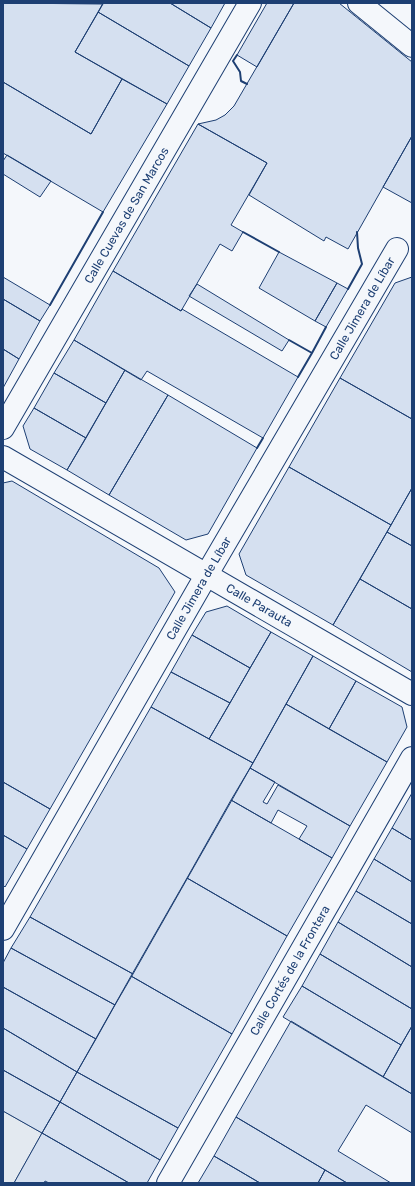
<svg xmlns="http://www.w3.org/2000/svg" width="415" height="1186" viewBox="0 0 415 1186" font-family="Rubik,sans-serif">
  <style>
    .green { fill: #e3e9f0; stroke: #687fa3 }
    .building { fill: #d5e0f0; stroke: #1d3f73 }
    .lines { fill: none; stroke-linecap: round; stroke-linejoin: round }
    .minor-casing { stroke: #1d3f73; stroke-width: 24 }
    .minor { stroke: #f4f7fb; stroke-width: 22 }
    .wall { stroke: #1d3f73; stroke-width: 2 }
    .labels { text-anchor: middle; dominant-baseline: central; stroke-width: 3; stroke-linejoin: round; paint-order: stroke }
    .street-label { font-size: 12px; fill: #1d3f73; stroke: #f4f7fb }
  </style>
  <rect width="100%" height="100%" fill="#f4f7fb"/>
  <path class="green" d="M3 1111 42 1133 14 1183H3Z"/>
  <path class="building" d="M3 3 103 4 75 52 122 79 91 134 3 82Z
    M103 3H170L211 28 189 66 98 12Z
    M170 3H225L211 28Z
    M267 3H294L257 67 237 55Z
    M294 3H339L412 62V136L348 249 326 237 324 241 249 195 267 163 198 124 216 120 225 115 234 106Z
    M98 12 189 66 167 104 75 52Z
    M122 79 167 104 103 212 3 153V82L91 134Z
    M198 124 267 163 231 225 243 232 232 251 220 244 181 311 113 271Z
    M412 136V203L383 187Z
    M7 155 51 181 40 197 3 174V161Z
    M279 252 337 283 315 321 259 288Z
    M113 271 181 311 182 309 298 377 263 438 147 371 141 380 74 340Z
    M3 277 50 305 40 321 3 299Z
    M412 277V419L340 378 395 283Z
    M337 283 348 289 326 327 315 321Z
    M197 284 289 340 282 351 189 296Z
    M3 299 40 321 19 359 3 349Z
    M74 340 125 370 106 403 54 373Z
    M3 349 19 359 3 388Z
    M125 370 168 395 109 495 67 470Z
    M54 373 106 403 86 438 34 408Z
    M340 378 412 419V488L391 525 289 467Z
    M168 395 257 448 208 534 186 540 109 495Z
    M34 408 86 438 67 470 30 449 23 426Z
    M289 467 391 525 333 625 246 575 239 554Z
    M12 481 159 568 175 592 50 809 3 782V483Z
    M412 488V546L387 532Z
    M387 532 412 546V609L360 579Z
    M360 579 412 609V672L333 625Z
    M227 606 271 632 250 668 192 635 206 612Z
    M271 632 313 656 253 763 209 739Z
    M192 635 250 668 230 703 171 672Z
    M313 656 356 681 329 729 286 704Z
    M171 672 230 703 209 739 151 707Z
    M356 681 402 707 407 727 387 762 329 729Z
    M286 704 387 762 350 826 250 768Z
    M151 707 253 763 133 974 30 917Z
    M250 768 275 782 263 802 267 804 278 785 350 826 332 858 299 839 307 826 278 810 271 823 231 800Z
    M3 782 50 809 27 849 3 835Z
    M412 793V840L392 828Z
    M231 800 332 858 287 936 187 878Z
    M392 828 412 840V882L374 859Z
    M3 835 27 849 5 887 3 885Z
    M374 859 412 882V924L356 891Z
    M187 878 287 936 232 1034 131 976Z
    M356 891 412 924V967L338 922Z
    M30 917 133 974 115 1005 11 948Z
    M338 922 412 967V1009L320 954Z
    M11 948 115 1005 96 1039 3 987V963Z
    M320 954 412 1009V1026L401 1045 302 986Z
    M131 976 232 1034 178 1128 77 1072Z
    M302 986 401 1045 383 1077 283 1017Z
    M3 987 96 1039 77 1072 3 1028Z
    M291 1021 412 1094V1133L366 1105 338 1151 391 1183H347L236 1117Z
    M412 1026V1094L383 1077Z
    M3 1028 77 1072 60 1102 3 1070Z
    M3 1070 60 1102 42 1133 3 1111Z
    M77 1072 178 1128 160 1160 60 1102Z
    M60 1102 160 1160 147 1183H129L42 1133Z
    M236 1117 325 1170 318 1183H260L214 1156Z
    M42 1133 129 1183H49L45 1181 44 1183H14Z
    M214 1156 260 1183H198Z
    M325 1170 347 1183H318Z"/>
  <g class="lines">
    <defs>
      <g id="minor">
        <path d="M359 3 412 46"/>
        <path id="s1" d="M3 428 250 3"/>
        <path id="s2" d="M3 457 412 694"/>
        <path id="s3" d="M3 929 207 574 397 249"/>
        <path id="s4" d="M168 1183 412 758"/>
      </g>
    </defs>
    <use href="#minor" class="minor-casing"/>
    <use href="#minor" class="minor"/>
    <path class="wall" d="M237 55 233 61 240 72 241 81 247 84
      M243 232 279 252
      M348 289 362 264 358 248 357 232
      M50 305 103 212
      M289 340 312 353 326 327
      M298 377 312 353
      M257 448 263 438"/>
  </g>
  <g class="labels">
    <g class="street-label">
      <text stroke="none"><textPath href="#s1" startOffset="246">Calle Cuevas de San Marcos</textPath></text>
      <text stroke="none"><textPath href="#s3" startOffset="717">Calle Jimera de Líbar</textPath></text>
      <text stroke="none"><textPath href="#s3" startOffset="393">Calle Jimera de Líbar</textPath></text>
      <text stroke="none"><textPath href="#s2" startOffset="296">Calle Parauta</textPath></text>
      <text stroke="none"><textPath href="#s4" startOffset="245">Calle Cortés de la Frontera</textPath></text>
    </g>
  </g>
  <rect width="415" height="1186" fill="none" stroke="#1d3f73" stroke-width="8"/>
</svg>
